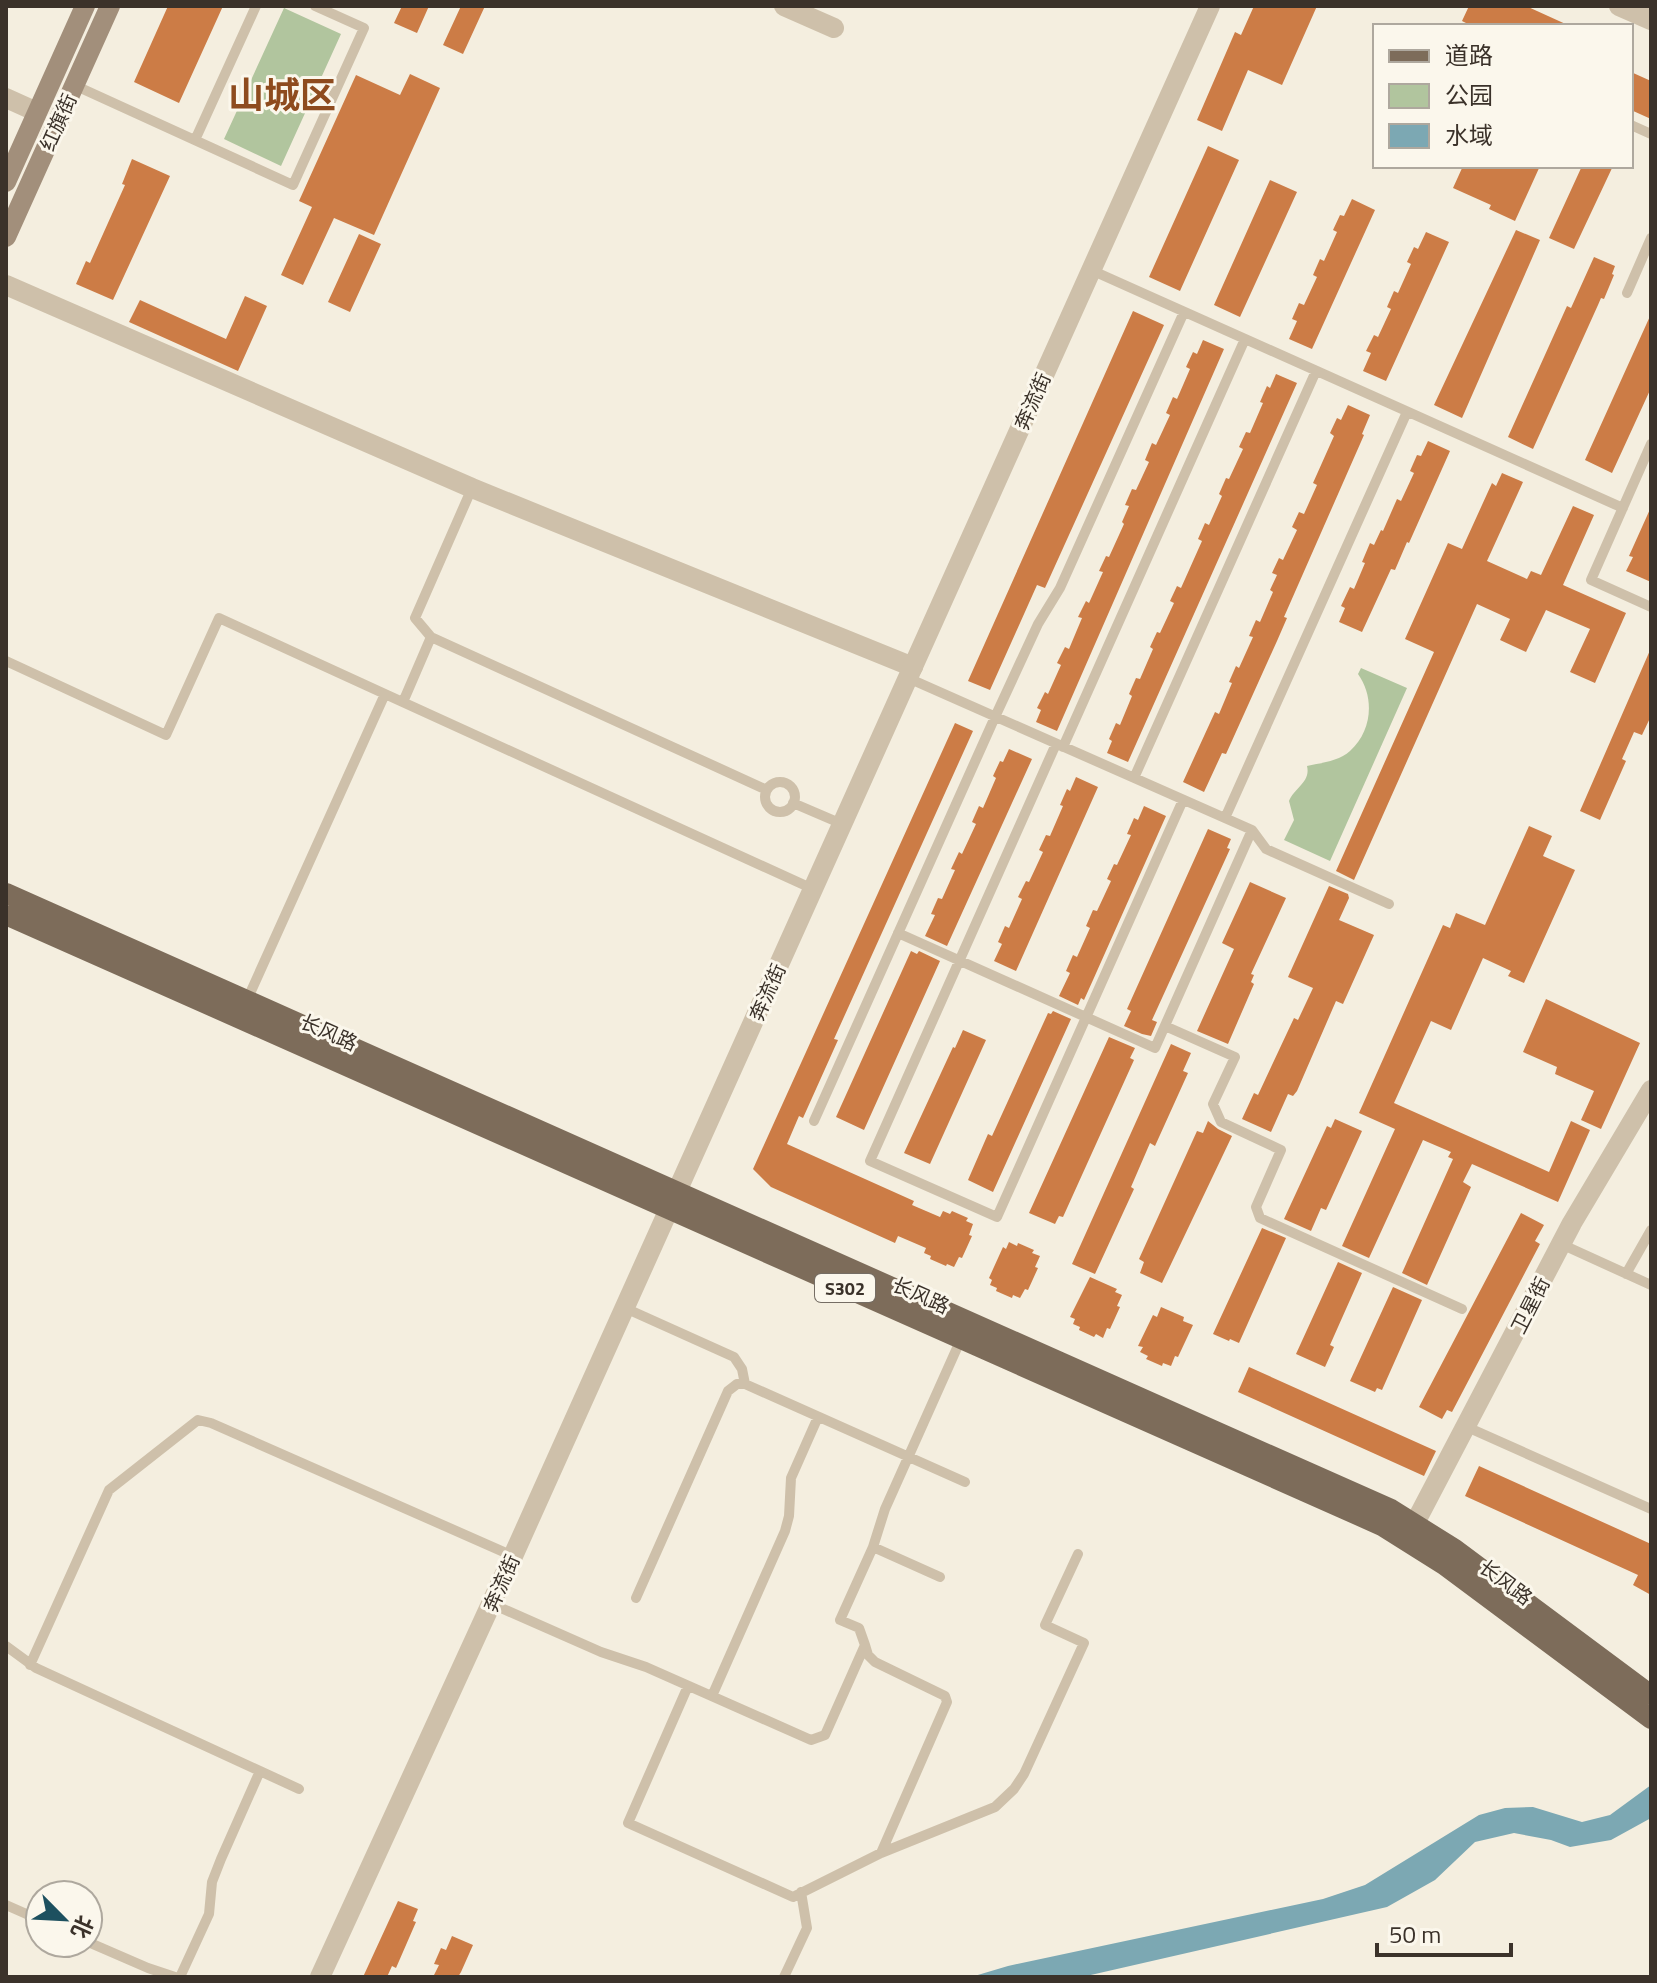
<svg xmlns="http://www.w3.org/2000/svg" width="1657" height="1983" viewBox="0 0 1657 1983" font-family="'Titillium Web','Noto Sans SC',sans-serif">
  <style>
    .green { fill: #b1c59e }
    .water { fill: #7ca8b3 }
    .building { fill: #cc7c46 }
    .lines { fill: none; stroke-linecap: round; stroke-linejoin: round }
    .service { stroke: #cec0aa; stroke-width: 10 }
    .minor { stroke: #cec0aa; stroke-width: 20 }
    .tertiary { stroke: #cec0aa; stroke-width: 20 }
    .secondary { stroke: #a28f7b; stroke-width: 20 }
    .primary { stroke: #7d6c5a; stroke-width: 20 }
    .labels { text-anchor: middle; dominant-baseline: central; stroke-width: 6; stroke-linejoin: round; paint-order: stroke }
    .shield { fill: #fbf7ec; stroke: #756d64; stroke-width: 2 }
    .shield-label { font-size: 18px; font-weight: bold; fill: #3b322a }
    .street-label { font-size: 20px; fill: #3b322a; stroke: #fbf7ec }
    .town-label { font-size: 36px; font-weight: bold; fill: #8e4b1e; stroke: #fbf7ec }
  </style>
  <rect width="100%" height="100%" fill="#f4eedf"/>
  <path class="green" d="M284 8 341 34 281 166 224 139Z
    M1361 668 1407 688 1330 861 1284 840 1294 820 1289 801C1294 788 1311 782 1307 766 1321 763 1339 761 1350 751 1372 731 1375 698 1358 674Z"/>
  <path class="water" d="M1651 1785V1818L1611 1840 1570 1847 1551 1840 1514 1833 1475 1842 1435 1880 1387 1907 1082 1977H971L1008 1966 1323 1899 1365 1885 1479 1815 1505 1808 1533 1807 1582 1822 1610 1815Z"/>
  <path class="building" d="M168 6H223L179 103 134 82Z
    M402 6H429L417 33 394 23Z
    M461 6H485L463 54 443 45Z
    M1254 6H1317L1282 85 1248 70 1222 131 1197 120 1235 32 1241 35Z
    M1469 6H1526L1570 26H1472L1462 21Z
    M1631 72 1651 81V119L1631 110Z
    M410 74 440 88 374 235 334 218 303 285 281 275 312 207 299 201 356 75 400 95Z
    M1208 146 1239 160 1180 291 1149 277Z
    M132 159 170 176 113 300 76 284 86 261 90 263 125 185 122 184Z
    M1463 166H1540L1515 221 1489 209 1491 205 1453 188Z
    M1582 166H1613L1574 249 1549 238Z
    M1270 180 1297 192 1240 317 1214 305Z
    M1352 199 1375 210 1312 349 1289 339 1297 321 1292 319 1299 303 1304 305 1317 277 1313 275 1320 259 1324 261 1337 232 1333 230 1340 215 1344 216Z
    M1516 230 1540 240 1462 418 1434 405Z
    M1426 232 1449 242 1386 381 1363 371 1371 353 1366 351 1374 335 1378 337 1391 309 1387 307 1394 291 1398 293 1411 264 1407 262 1414 247 1418 249Z
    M359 234 381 244 350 312 328 302Z
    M1594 257 1615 266 1612 274 1614 275 1604 299 1601 298 1598 305 1533 449 1508 437 1567 306 1571 308Z
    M245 296 267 306 238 371 129 322 140 300 226 339Z
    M1133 311 1164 325 1045 588 1037 585 990 690 968 681Z
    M1651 314V388L1612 473 1585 460Z
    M1203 340 1224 349 1057 731 1036 722 1041 710 1037 708 1045 692 1048 694 1061 665 1057 663 1065 647 1069 649 1082 618 1078 617 1086 601 1089 603 1103 572 1099 571 1106 556 1109 557 1124 524 1122 522 1129 506 1125 505 1132 489 1136 490 1149 462 1145 460 1152 443 1156 445 1170 415 1166 413 1173 397 1177 399 1190 369 1186 367 1193 352 1197 354Z
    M1276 374 1297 383 1128 762 1107 753 1112 741 1109 739 1116 723 1120 725 1132 696 1129 694 1136 678 1140 679 1153 649 1150 647 1157 632 1160 633 1174 603 1170 601 1177 586 1181 588 1202 541 1198 539 1205 523 1209 525 1222 496 1219 494 1226 478 1229 479 1243 449 1239 447 1246 432 1250 433 1263 403 1260 402 1267 386 1270 388Z
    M1348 405 1370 415 1362 434 1364 435 1284 617 1287 618 1277 641 1226 754 1222 753 1204 792 1183 782 1215 712 1219 714 1232 683 1229 682 1236 666 1239 668 1253 637 1249 636 1256 620 1260 622 1273 592 1270 590 1277 575 1272 573 1279 558 1283 560 1297 530 1292 527 1299 512 1304 514 1317 485 1313 483 1334 436 1330 433 1337 418 1341 420Z
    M1428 441 1450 451 1409 543 1407 542 1395 570 1391 569 1362 632 1339 622 1345 608 1341 606 1350 587 1354 589 1365 563 1362 562 1370 543 1374 545 1381 530 1383 531 1397 499 1401 501 1414 473 1410 471 1417 455 1421 456Z
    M1502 473 1523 482 1487 561 1527 579 1531 571 1541 575 1573 506 1594 515 1563 585 1626 613 1595 683 1570 672 1590 629 1546 610 1526 652 1500 640 1510 619 1477 604 1354 880 1336 871 1434 652 1405 639 1448 543 1462 549 1492 483 1496 486Z
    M1651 507V582L1626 571 1633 557 1629 556Z
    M1651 648V716L1642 735 1634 732 1622 759 1626 761 1600 820 1580 811Z
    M955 723 973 731 834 1039 838 1040 803 1118 799 1116 787 1144 914 1201 912 1205 940 1217 943 1211 950 1214 952 1211 968 1218 966 1221 973 1224 969 1235 972 1236 962 1258 959 1257 954 1267 947 1264 946 1266 930 1259 931 1256 924 1253 926 1248 898 1236 895 1243 771 1187 753 1169Z
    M1009 749 1032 759 947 946 925 936 935 915 931 914 938 898 942 899 955 870 951 869 959 852 962 854 976 824 972 822 979 806 983 808 996 778 993 776 1000 761 1003 762Z
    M1076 777 1098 787 1016 971 994 961 1002 944 998 942 1005 926 1009 928 1022 899 1018 897 1026 881 1029 882 1043 852 1039 850 1046 835 1050 836 1063 806 1060 805 1067 789 1070 791Z
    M1144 806 1166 816 1093 980 1084 1000 1081 998 1078 1005 1059 996 1070 973 1066 971 1073 955 1077 957 1090 928 1086 926 1093 910 1097 911 1111 881 1107 879 1114 864 1117 865 1131 835 1127 834 1134 818 1138 820Z
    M1529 826 1552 836 1543 856 1575 870 1524 983 1508 976 1511 971 1483 958 1451 1030 1431 1021 1394 1103 1549 1172 1571 1121 1590 1130 1558 1202 1472 1164 1463 1182 1471 1187 1427 1285 1402 1273 1453 1159 1448 1157 1451 1152 1423 1140 1369 1258 1342 1246 1395 1129 1359 1113 1443 925 1450 928 1456 913 1485 925Z
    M1208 829 1231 839 1227 848 1230 849 1152 1020 1157 1022 1151 1036 1142 1034 1124 1026 1131 1011 1127 1009Z
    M1250 882 1286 898 1251 974 1254 975 1251 982 1254 984 1228 1044 1197 1031 1234 949 1222 943Z
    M1329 886 1348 894 1349 898 1339 920 1374 935 1343 1004 1336 1001 1297 1091 1293 1096 1288 1094 1271 1132 1242 1119 1254 1093 1258 1095 1294 1018 1298 1020 1313 988 1288 977Z
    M911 951 917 954 919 951 940 961 864 1130 836 1117Z
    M1546 999 1640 1043 1601 1129 1581 1120 1594 1091 1555 1074 1557 1067 1523 1052Z
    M1053 1011 1071 1019 993 1192 968 1180 988 1134 992 1136 1048 1013 1051 1014Z
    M963 1030 986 1040 930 1164 904 1153 953 1047 955 1048Z
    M1109 1037 1135 1048 1130 1058 1134 1060 1063 1217 1059 1216 1055 1224 1029 1213Z
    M1171 1044 1191 1053 1183 1071 1188 1073 1155 1146 1150 1143 1131 1187 1134 1189 1095 1274 1072 1264Z
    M1335 1119 1362 1131 1326 1210 1321 1208 1311 1231 1284 1219 1327 1126 1331 1128Z
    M1208 1121 1218 1129 1232 1136 1162 1283 1140 1273 1144 1262 1139 1259 1197 1131 1203 1133Z
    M1521 1213 1544 1225 1535 1241 1540 1244 1452 1412 1447 1410 1442 1419 1419 1407Z
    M1262 1228 1286 1238 1239 1343 1230 1339 1229 1341 1213 1334Z
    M1009 1242 1017 1246 1018 1243 1034 1250 1032 1253 1040 1256 1035 1267 1038 1268 1028 1290 1025 1289 1020 1298 1013 1295 1012 1298 996 1291 997 1288 990 1285 992 1280 989 1278 1003 1247 1006 1249Z
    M1338 1262 1362 1273 1330 1345 1334 1347 1325 1367 1296 1354Z
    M1090 1277 1117 1289 1115 1292 1122 1295 1117 1306 1120 1307 1110 1329 1107 1328 1103 1338 1096 1334 1094 1337 1079 1330 1080 1327 1073 1324 1075 1319 1070 1317Z
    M1393 1287 1422 1300 1382 1390 1377 1388 1375 1392 1350 1381Z
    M1161 1307 1184 1317 1183 1321 1193 1325 1178 1357 1175 1356 1171 1366 1163 1363 1162 1366 1146 1359 1148 1356 1140 1352 1143 1347 1138 1346 1153 1315 1157 1317Z
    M1249 1367 1436 1451 1424 1476 1238 1392Z
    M1479 1466 1651 1544V1595L1633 1585 1638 1575 1465 1496Z
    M398 1901 418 1909 413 1921 416 1922 396 1968 392 1966 387 1977H363Z
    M452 1936 473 1945 461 1972 458 1977H433L439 1965 434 1964 441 1948 446 1950Z"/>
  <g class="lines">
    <path class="service" d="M74 85 293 185 364 28 315 6
      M1631 125 1651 134
      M195 140 256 6
      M1091 270 1623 508
      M1627 293 1651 238
      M1651 444 1591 580 1651 607
      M431 637 767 790
      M6 661 166 735 219 618 385 694
      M908 678 1252 830 1266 849 1389 904
      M403 702 431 637 415 618 472 488
      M1056 744 870 1161 997 1217 1183 800
      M1063 747 1245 339
      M1134 778 1316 371
      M765 797a15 15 0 1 1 30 0a15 15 0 1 1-30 0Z
      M793 803 842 824
      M1225 818 1407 412
      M898 933 1155 1048 1252 830
      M247 1000 385 694 813 889
      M1165 1026 1235 1057 1213 1104 1221 1122 1281 1150 1256 1207 1260 1218 1462 1309
      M814 1121 995 717 1038 624 1060 588 1184 312
      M1561 1244 1651 1285
      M1626 1274 1651 1230
      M625 1308 734 1357 742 1369 745 1384
      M1467 1427 1651 1509
      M873 1547 940 1577
      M636 1598 728 1391 737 1384H745L965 1482
      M492 1604 601 1652 646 1667 811 1740 825 1735 865 1645 859 1628 840 1620 873 1547 885 1509 961 1339
      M865 1645 868 1655 875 1662 945 1696 947 1702 881 1853
      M6 1646 36 1668 299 1789
      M30 1665 109 1490 198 1420 211 1423 513 1556
      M688 1686 628 1823 793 1897 881 1853 995 1807 1014 1789 1024 1774 1084 1643 1045 1625 1078 1554
      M712 1696 785 1531 789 1516 791 1478 818 1417
      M6 1905 40 1920
      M88 1942 148 1968 175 1977
      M180 1977 209 1914 212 1882 221 1859 260 1771
      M784 1977 807 1928 801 1892"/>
    <path class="minor" d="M784 6 834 28
      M6 98 37 112
      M6 285 472 488 913 667
      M1415 1523 1572 1223 1651 1090"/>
    <path class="tertiary" d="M1619 6 1651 20
      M320 1977 513 1556 1210 6"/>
    <path class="secondary" d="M6 182 85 6
      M6 237 110 6"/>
    <path class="primary" d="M6 893 1391 1509 1455 1549 1651 1695
      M6 915 1382 1526 1444 1565 1651 1719"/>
  </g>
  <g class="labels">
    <rect class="shield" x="815" y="1274" width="60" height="28" rx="6"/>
    <g class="shield-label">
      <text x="845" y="1288">S302</text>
    </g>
    <g class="street-label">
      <text transform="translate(58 122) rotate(-66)">红旗街</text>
      <text transform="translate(1032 401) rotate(-66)">奔流街</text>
      <text transform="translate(767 992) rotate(-66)">奔流街</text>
      <text transform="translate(329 1032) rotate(24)">长风路</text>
      <text transform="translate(921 1295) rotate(24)">长风路</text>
      <text transform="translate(1530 1305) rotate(-63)">卫星街</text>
      <text transform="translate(1506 1582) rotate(37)">长风路</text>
      <text transform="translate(501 1583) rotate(-66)">奔流街</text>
    </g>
    <g class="town-label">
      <text x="282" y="94">山城区</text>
    </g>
  </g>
  <rect width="1657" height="1983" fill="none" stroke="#3b322a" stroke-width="16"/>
  <rect x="1373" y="24" width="260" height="144" fill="#fbf7ec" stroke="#aea89e" stroke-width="2"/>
  <rect x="1389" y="50" width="40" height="12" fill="#7d6c5a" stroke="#aea89e" stroke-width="2"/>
  <text x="1445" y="64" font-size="24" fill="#3b322a">道路</text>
  <rect x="1389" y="84" width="40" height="24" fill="#b1c59e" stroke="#aea89e" stroke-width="2"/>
  <text x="1445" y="104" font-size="24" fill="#3b322a">公园</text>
  <rect x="1389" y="124" width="40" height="24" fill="#7ca8b3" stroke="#aea89e" stroke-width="2"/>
  <text x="1445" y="144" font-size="24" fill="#3b322a">水域</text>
  <g transform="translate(64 1919) rotate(114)"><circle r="38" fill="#fbf7ec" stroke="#aea89e" stroke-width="2"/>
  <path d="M0-6L14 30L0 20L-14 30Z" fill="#1d505f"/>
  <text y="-12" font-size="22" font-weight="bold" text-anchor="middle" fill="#3b322a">北</text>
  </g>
  <path d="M1377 1943v12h134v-12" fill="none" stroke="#3b322a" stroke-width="4"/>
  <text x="1389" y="1943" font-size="24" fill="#3b322a" stroke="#fbf7ec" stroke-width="6" paint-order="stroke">50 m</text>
</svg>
